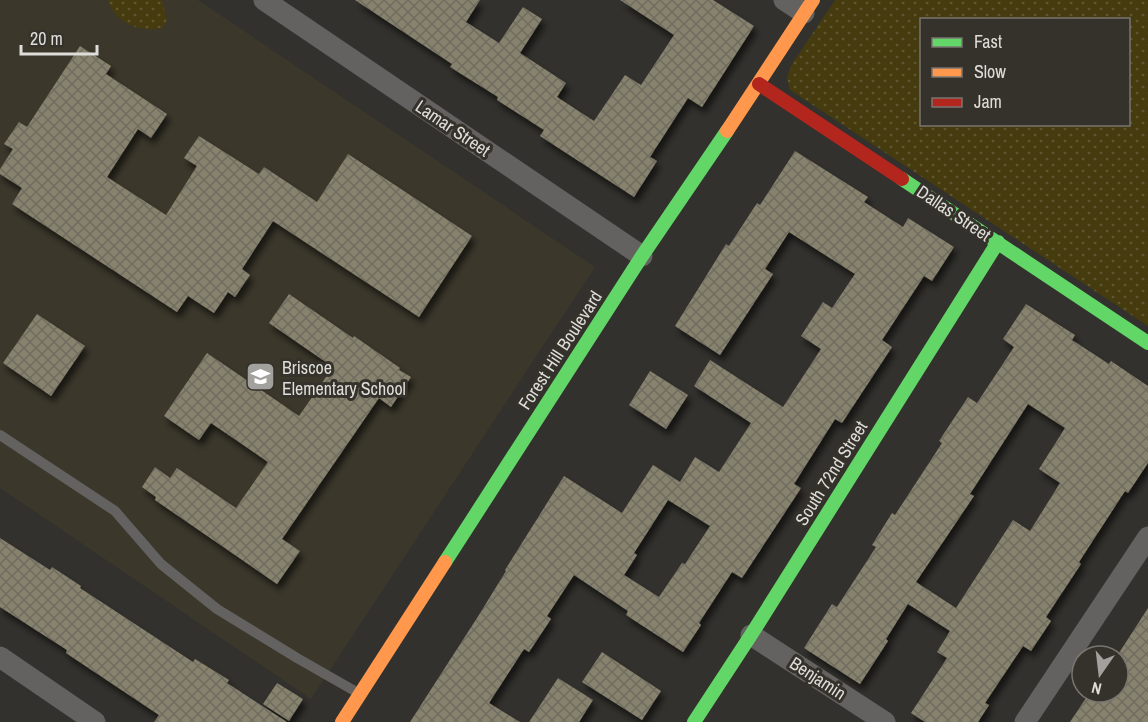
<svg xmlns="http://www.w3.org/2000/svg" width="1148" height="722" viewBox="0 0 1148 722" font-family="'Archivo Narrow',sans-serif">
  <style>
    .built { fill: #3b372b }
    .park { fill: url(#park-dots); fill-rule: evenodd }
    .building { fill: url(#building-cross-hatch); fill-rule: evenodd; filter: url(#shadow) }
    .lines { fill: none; stroke-linecap: round; stroke-linejoin: round }
    .lane { stroke: #636261; stroke-width: 10 }
    .street { stroke: #636261; stroke-width: 21 }
    .fast { stroke: #63d668; stroke-width: 14 }
    .slow { stroke: #ff974d; stroke-width: 14 }
    .jam { stroke: #b3261e; stroke-width: 14 }
    .labels { text-anchor: middle; dominant-baseline: central; stroke-width: 6; stroke-linejoin: round; paint-order: stroke }
    .street-label { font-size: 18px; fill: #deddd9; stroke: #34322b }
    .poi-label { font-size: 18px; fill: #deddd9; stroke: #34322b; text-anchor: start }
  </style>
  <defs>
    <pattern id="park-dots" width="8" height="8" patternUnits="userSpaceOnUse" patternTransform="scale(1.5)"><rect width="8" height="8" fill="#453b0f"/><path d="M2 2h.1M6 6h.1" fill="none" stroke="#5f5731" stroke-width="1.8" stroke-linecap="round"/></pattern>
    <pattern id="building-cross-hatch" width="8" height="8" patternUnits="userSpaceOnUse" patternTransform="scale(1.5)"><rect width="8" height="8" fill="#87826e"/><path d="M0 0l8 8M0 8l8-8" fill="none" stroke="#6f6c5e"/></pattern>
    <filter id="shadow"><feDropShadow dx="3.5" dy="6" stdDeviation="3" flood-color="#0009"/></filter>
  </defs>
  <rect width="100%" height="100%" fill="#32312d"/>
  <path class="built" d="M0 0H198L595 267 311 699 0 488Z"/>
  <path class="park" d="M108 0H162L167 20 162 28C138 32 116 24 108 0Z
    M835 0H1148V326L790 90 787 77 792 64ZM922 20H1128V124H922Z"/>
  <path class="building" d="M355 0H480L466 22 499 43 523 7 542 19 520 53 566 83 557 97 594 121 625 75 641 85 674 35 620 0H713L754 26 702 107 688 98 650 157 657 161 634 197 540 136 544 130 497 100 498 97 450 67 452 64Z
    M80 46 111 66 106 74 167 114 151 138 138 129 107 177 166 215 197 166 184 158 199 136 259 174 264 167 317 202 348 154 472 236 419 317 273 221 242 269 250 275 235 297 228 292 214 313 188 296 177 312 12 204 22 188 0 174V169L13 149 4 144 19 122 27 127Z
    M795 151 868 197 864 202 903 227 908 218 954 247 932 281 924 276 882 340 892 347 842 423 835 419 794 484 801 488 742 578 732 572 699 623 701 625 683 652 626 615 628 611 574 575 547 616 551 619 529 652 524 649 489 703 520 722H410L477 618 506 571 505 570 564 476 622 513 653 465 680 482 695 457 719 472 751 423 694 386 710 360 783 407 821 349 801 336 823 302 832 308 855 274 789 232 765 269 773 274 720 355 675 326 726 244 729 246 757 203 760 205ZM668 500 710 526 685 564 682 563 659 597 624 575 637 555 634 553Z
    M289 294 353 338 354 336 400 368 399 370 411 377 391 407 379 398 282 539 300 551 277 584 155 500 156 497 142 487 155 467 170 478 177 468 236 508 268 462 211 423 199 440 164 416 207 353 299 416 333 367 269 323Z
    M1026 304 1075 335 1072 340 1109 364 1111 361 1148 386V463L1128 493 1125 491 1079 562 1081 564 1046 617 1051 621 1031 651 1023 646 985 703 989 705 978 722H925L911 713 947 658 937 652 950 631 908 604 886 639 888 641 860 684 804 648 832 604 837 607 876 547 872 545 892 513 895 515 942 443 939 441 968 397 977 403 1014 347 1003 339ZM1028 404 1065 428 1039 469 1060 483 1030 531 1013 520 956 608 916 582 974 496 970 494Z
    M37 314 85 346 51 396 3 363Z
    M650 371 688 395 666 429 629 405Z
    M0 538 50 570 52 567 81 586 80 588 193 662 195 659 229 680 227 683 287 722H154L159 715 66 653 67 650 0 607Z
    M1148 608V722H1070L1090 692H1118L1117 656Z
    M602 652 661 691 642 720 582 682Z
    M558 678 593 700 579 722H529Z
    M277 683 303 699 289 721 263 704Z"/>
  <g class="lines">
    <path class="lane" d="M0 435 115 511 161 564 217 609 297 658 360 694"/>
    <path class="street" d="M264 0 642 256
      M784 0 804 13
      M751 635 885 722
      M0 657 95 722
      M1025 722 1148 537"/>
    <path class="fast" d="M902 179 1148 343
      M445 562 642 256 727 131
      M694 722 751 635 998 242"/>
    <path class="slow" d="M727 131 813 0
      M342 722 445 562"/>
    <path class="jam" d="M759 84 902 179"/>
  </g>
  <defs>
    <symbol id="school-square" viewBox="-11 -11 22 22"><rect x="-9" y="-9" width="18" height="18" rx="4" fill="#a2a19d" stroke="#34322b"/><path d="M0-5L7-2L0 1L-7-2ZM-4 1L0 2.5L4 1V4Q0 6-4 4Z" fill="#fff"/></symbol>
  </defs>
  <g fill-rule="evenodd">
    <use href="#school-square" x="244" y="360" width="33" height="33"/>
  </g>
  <g class="labels">
    <g class="street-label">
      <text transform="translate(453 128) rotate(34)">Lamar Street</text>
      <text transform="translate(954 213) rotate(34)">Dallas Street</text>
      <text transform="translate(560 350) rotate(-57)">Forest Hill Boulevard</text>
      <text transform="translate(831 473) rotate(-58)">South 72nd Street</text>
      <text transform="translate(818 678) rotate(33)">Benjamin</text>
    </g>
    <g class="poi-label">
      <text x="282" y="367">Briscoe<tspan x="282" dy="21">Elementary School</tspan></text>
    </g>
  </g>
  <rect x="920" y="18" width="210" height="108" fill="#34322b" stroke="#787671" stroke-width="1.5"/>
  <rect x="932" y="38" width="30" height="9" fill="#63d668" stroke="#787671" stroke-width="1.5"/>
  <text x="974" y="48" font-size="18" fill="#deddd9">Fast</text>
  <rect x="932" y="68" width="30" height="9" fill="#ff974d" stroke="#787671" stroke-width="1.5"/>
  <text x="974" y="78" font-size="18" fill="#deddd9">Slow</text>
  <rect x="932" y="98" width="30" height="9" fill="#b3261e" stroke="#787671" stroke-width="1.5"/>
  <text x="974" y="108" font-size="18" fill="#deddd9">Jam</text>
  <g transform="translate(1100 674) rotate(194)"><circle r="28" fill="#34322b" stroke="#787671" stroke-width="1.5"/>
  <path d="M0-4.5L10 22L0 15L-10 22Z" fill="#a2a19d"/>
  <text y="-9" font-size="16" font-weight="bold" text-anchor="middle" fill="#deddd9">N</text>
  </g>
  <path d="M21 45v9h76v-9" fill="none" stroke="#deddd9" stroke-width="3"/>
  <text x="30" y="45" font-size="18" fill="#deddd9" stroke="#34322b" stroke-width="4.5" paint-order="stroke">20 m</text>
</svg>
